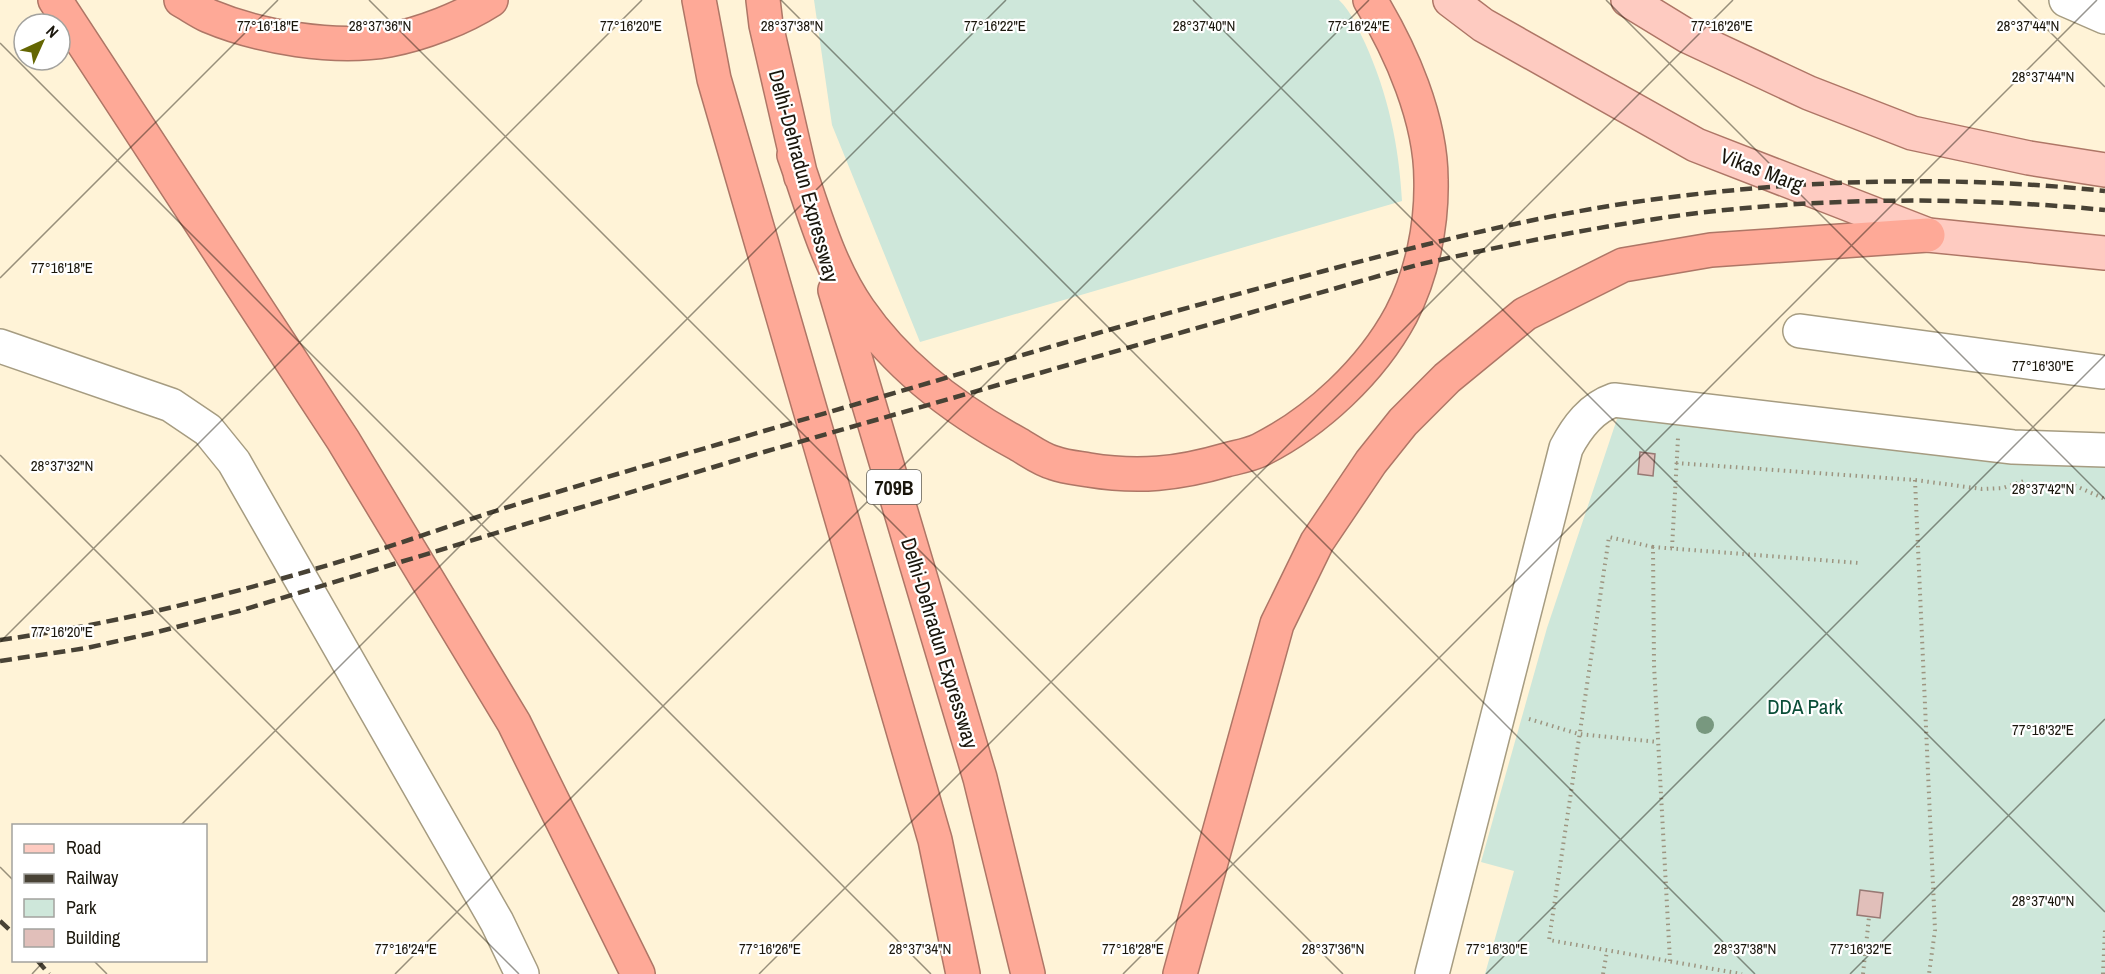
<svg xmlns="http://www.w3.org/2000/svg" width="2105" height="974" viewBox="0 0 2105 974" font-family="'Archivo Narrow',sans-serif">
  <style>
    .green { fill: #cee7da }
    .building { fill: #e1bfba; stroke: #977974; stroke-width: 1.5 }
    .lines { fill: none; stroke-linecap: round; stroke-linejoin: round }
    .minor-casing { stroke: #a69c81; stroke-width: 36 }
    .major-casing { stroke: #ae7666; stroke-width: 36 }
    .highway-casing { stroke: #ae7666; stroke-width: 36 }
    .path { stroke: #9d9580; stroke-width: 4; stroke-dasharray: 1.5 4.5; stroke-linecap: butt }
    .minor { stroke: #fff; stroke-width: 33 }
    .major { stroke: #fecbc1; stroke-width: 33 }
    .highway { stroke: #fea997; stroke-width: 33 }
    .rail { stroke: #484235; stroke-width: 4.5; stroke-dasharray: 12 6; stroke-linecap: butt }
    .tree { fill: #78987f }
    .ticks { fill: none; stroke: #1a160c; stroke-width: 1.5; stroke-opacity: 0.45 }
    .labels { text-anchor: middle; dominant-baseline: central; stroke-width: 4.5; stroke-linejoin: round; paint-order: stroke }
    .shield { fill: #fff; stroke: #5f5c55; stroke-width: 1.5 }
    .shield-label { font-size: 20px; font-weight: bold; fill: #1a160c }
    .street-label { font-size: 21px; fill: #1a160c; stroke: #fff }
    .park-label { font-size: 21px; fill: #0a4e37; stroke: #fff }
    .ticks-label { font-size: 15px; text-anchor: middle; fill: #1a160c; stroke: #fff; stroke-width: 4.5; stroke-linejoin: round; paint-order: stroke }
  </style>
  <rect width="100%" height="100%" fill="#fff3d7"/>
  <path class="green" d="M814 0H1339C1351 11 1358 29 1365 43 1388 94 1399 145 1402 201L920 342 832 125Z
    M1619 413 2105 466V974H1485L1514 871 1481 862 1547 628Z"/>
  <path class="building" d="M1640 452 1655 454 1653 476 1638 474Z
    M1860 890 1883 893 1880 918 1857 915Z"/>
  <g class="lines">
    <defs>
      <path id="minor" d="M2066 0 2105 17
        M1800 331 2102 372
        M0 346 171 405 208 430 234 462 497 922 522 974
        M1432 974 1566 448C1577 427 1591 408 1614 400L2013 447 2105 450"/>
      <path id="major" d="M1450 0 1483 25 1696 145 1928 235 2105 253
        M1628 0 1687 36 1809 93 1912 133 2029 158 2105 170"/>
      <path id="highway" d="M55 0 343 440 514 723 638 974
        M181 0C190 5 200 12 209 16 259 37 335 50 389 40 422 34 463 18 491 0
        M699 0 714 79 935 840 963 974
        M763 0 766 25 801 177
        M794 155C813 208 827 264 859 310 899 368 957 411 1018 444 1030 451 1042 460 1054 463 1065 467 1077 468 1089 470 1138 478 1178 474 1226 460 1237 457 1250 455 1260 450 1316 422 1371 371 1401 315 1422 275 1432 225 1431 180 1431 119 1401 51 1370 0
        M835 290 980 778 1028 974
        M1180 974 1277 624 1317 542 1371 462 1403 422 1447 378 1525 314 1623 265 1711 250 1928 235"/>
    </defs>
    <use href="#minor" class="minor-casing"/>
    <use href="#major" class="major-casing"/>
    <use href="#highway" class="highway-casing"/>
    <path class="path" d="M1676 463 1915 480 1982 489 2003 488 2024 481
      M1915 480 1935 930 1929 974
      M2069 483 2105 499
      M1653 547 1609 537 1549 940 1742 974
      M1672 548 1678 438
      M1529 719 1579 734 1658 742
      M1670 961 1654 665 1653 547 1859 563
      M1603 974 1607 951
      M1863 974 1869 917
      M2103 974 2105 930"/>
    <use href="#minor" class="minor"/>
    <use href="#major" class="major"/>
    <use href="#highway" class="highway"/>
    <path class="rail" d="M0 640C129 622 256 588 381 549 422 536 463 521 505 508 674 456 846 408 1016 357 1117 327 1218 299 1320 272 1422 245 1523 219 1628 203 1785 180 1946 174 2105 191
      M0 661 87 648 157 632 239 611 750 456 1417 265C1510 244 1604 225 1698 213 1833 197 1970 197 2105 210
      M0 921 14 934
      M37 960 49 974"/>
  </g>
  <circle class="tree" cx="1705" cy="725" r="9"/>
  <path class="ticks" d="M369 0 1343 974M781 0 1755 974M1193 0 2105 912M1606 0 2105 499M2018 0 2105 87M0 43 931 974M0 278 278 0M0 455 519 974M0 642 642 0M180 826 1006 0M0 867 14 881M93 960 107 974M32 974 45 960M395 974 1369 0M759 974 1733 0M1123 974 2097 0M1486 974 2105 355M1850 974 2105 719"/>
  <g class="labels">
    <rect class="shield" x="867" y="470" width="54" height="34" rx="4.5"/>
    <g class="shield-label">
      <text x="894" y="487">709B</text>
    </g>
    <g class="street-label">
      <text transform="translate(1762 170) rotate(21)">Vikas Marg</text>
      <text transform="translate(804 176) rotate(75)">Delhi-Dehradun Expressway</text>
      <text transform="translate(940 643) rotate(73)">Delhi-Dehradun Expressway</text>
    </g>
    <g class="park-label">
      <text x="1805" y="706">DDA Park</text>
    </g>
  </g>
  <g class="ticks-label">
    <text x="2028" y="31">28°37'44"N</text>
    <text x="268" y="31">77°16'18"E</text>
    <text x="380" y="31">28°37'36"N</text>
    <text x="631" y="31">77°16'20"E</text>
    <text x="792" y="31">28°37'38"N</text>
    <text x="995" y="31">77°16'22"E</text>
    <text x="1204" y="31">28°37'40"N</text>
    <text x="1359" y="31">77°16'24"E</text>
    <text x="1722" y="31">77°16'26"E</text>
    <text x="2043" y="82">28°37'44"N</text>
    <text x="62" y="273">77°16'18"E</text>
    <text x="2043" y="371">77°16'30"E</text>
    <text x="62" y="471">28°37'32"N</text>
    <text x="2043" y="494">28°37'42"N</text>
    <text x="62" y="637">77°16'20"E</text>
    <text x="2043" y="735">77°16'32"E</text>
    <text x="2043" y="906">28°37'40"N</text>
    <text x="770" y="954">77°16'26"E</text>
    <text x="1497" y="954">77°16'30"E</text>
    <text x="1861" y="954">77°16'32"E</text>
    <text x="406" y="954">77°16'24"E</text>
    <text x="920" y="954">28°37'34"N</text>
    <text x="1133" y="954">77°16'28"E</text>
    <text x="1333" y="954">28°37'36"N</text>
    <text x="1745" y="954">28°37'38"N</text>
  </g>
  <rect x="12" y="824" width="195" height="138" fill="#ffffff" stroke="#a3a29e" stroke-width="1.5"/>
  <rect x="24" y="844" width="30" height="9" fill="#fecbc1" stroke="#a3a29e" stroke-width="1.5"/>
  <text x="66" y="854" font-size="18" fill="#1a160c">Road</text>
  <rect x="24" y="874" width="30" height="9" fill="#484235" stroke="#a3a29e" stroke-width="1.5"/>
  <text x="66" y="884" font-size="18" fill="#1a160c">Railway</text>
  <rect x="24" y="899" width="30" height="18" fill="#cee7da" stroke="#a3a29e" stroke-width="1.5"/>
  <text x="66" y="914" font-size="18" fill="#1a160c">Park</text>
  <rect x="24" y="929" width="30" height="18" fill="#e1bfba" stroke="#a3a29e" stroke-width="1.5"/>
  <text x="66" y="944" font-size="18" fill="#1a160c">Building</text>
  <g transform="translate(42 42) rotate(45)"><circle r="28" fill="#ffffff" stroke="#a3a29e" stroke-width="1.5"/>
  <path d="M0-4.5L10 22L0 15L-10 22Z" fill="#646602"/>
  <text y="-9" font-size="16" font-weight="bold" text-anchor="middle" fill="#1a160c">N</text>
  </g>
</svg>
